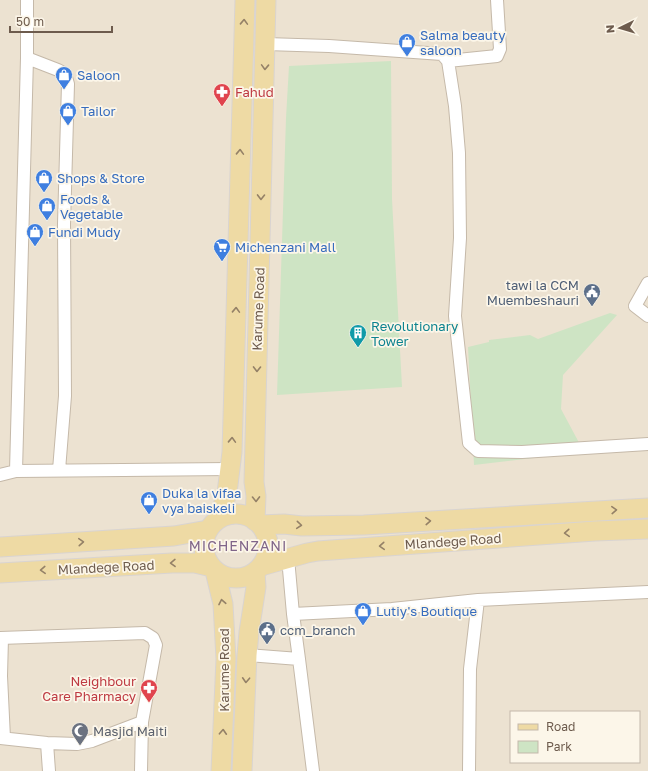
<svg xmlns="http://www.w3.org/2000/svg" width="648" height="771" viewBox="0 0 648 771" font-family="'Golos Text',sans-serif">
  <style>
    .residential { fill: #ece2d1; fill-rule: evenodd }
    .green { fill: #cee4c4 }
    .lines { fill: none; stroke-linecap: round; stroke-linejoin: round }
    .minor-casing { stroke: #c5b9a9; stroke-width: 14 }
    .primary-casing { stroke: #d9d4d1; stroke-width: 21 }
    .minor { stroke: #fff; stroke-width: 12 }
    .primary { stroke: #eedaa4; stroke-width: 19 }
    .oneway { stroke: #948167 }
    .labels { text-anchor: middle; dominant-baseline: central; stroke-width: 3.5; stroke-linejoin: round; paint-order: stroke }
    .shop-label { font-size: 13px; fill: #366cbe; stroke: #fcf6e9; text-anchor: start }
    .health-label { font-size: 13px; fill: #be3a42; stroke: #fcf6e9; text-anchor: start }
    .service-label { font-size: 13px; fill: #4e5e75; stroke: #fcf6e9; text-anchor: end }
    .street-label { font-size: 13px; fill: #6d5b4d; stroke: #fcf6e9 }
    .culture-label { font-size: 13px; fill: #0d838f; stroke: #fcf6e9; text-anchor: start }
    .worship-label { font-size: 13px; fill: #5b616d; stroke: #fcf6e9; text-anchor: start }
    .neighbourhood-label { font-size: 14px; letter-spacing: 1px; fill: #806589; stroke: #fcf6e9 }
  </style>
  <rect width="100%" height="100%" fill="#f8f2e3"/>
  <path class="residential" d="M0 0H648V771H0ZM511 712H639V762H511Z"/>
  <path class="green" d="M391 61 392 199 402 387 277 395 286 118 289 66Z
    M610 313 617 315 563 375 561 409 584 452 474 465 468 347 489 342V340L530 335 538 339Z"/>
  <g class="lines">
    <defs>
      <path id="minor" d="M27 0V58L16 471 230 469
        M266 44 329 46 442 54 448 61 455 106 459 153 460 238 455 316 469 443 478 451 522 452 648 444
        M27 58 58 70 65 74 68 84 64 224 65 396 59 470
        M448 61 497 56 500 49 497 0
        M648 283 635 306 648 316
        M0 475 16 471
        M288 558 293 614 299 659
        M293 614 392 609 478 600 648 592
        M0 638 145 633 153 638 156 645 142 722 141 771
        M2 638 1 676 4 738
        M247 655 299 659 313 771
        M0 738 47 743 77 744 92 741 142 722
        M47 743 49 771
        M469 771 470 669 478 600"/>
      <path id="primary" d="M204 546a32 32 0 1 1 64 0a32 32 0 1 1-64 0Z
        M219 519 227 493 232 452 245 0
        M255 521 256 496 254 482 266 0
        M260 525 284 524 302 526 364 525 648 508
        M0 547 174 536 208 530
        M261 566 307 553 318 551 595 531 648 529
        M215 571 223 604 226 659 221 771
        M0 573 172 563H195L212 567
        M242 771 247 655 249 632 256 587 255 572"/>
    </defs>
    <use href="#minor" class="minor-casing"/>
    <use href="#primary" class="primary-casing"/>
    <use href="#minor" class="minor"/>
    <use href="#primary" class="primary"/>
  </g>
  <defs><path id="oneway-chevron" d="M-2-3.5L2.5 0L-2 3.5" fill="none" stroke-width="1.6" stroke-linecap="round" stroke-linejoin="round"/></defs>
  <g class="oneway">
    <use href="#oneway-chevron" transform="translate(244 22) rotate(-88)"/>
    <use href="#oneway-chevron" transform="translate(265 67) rotate(92)"/>
    <use href="#oneway-chevron" transform="translate(240 152) rotate(-88)"/>
    <use href="#oneway-chevron" transform="translate(261 197) rotate(91)"/>
    <use href="#oneway-chevron" transform="translate(236 310) rotate(-88)"/>
    <use href="#oneway-chevron" transform="translate(257 369) rotate(91)"/>
    <use href="#oneway-chevron" transform="translate(232 440) rotate(-88)"/>
    <use href="#oneway-chevron" transform="translate(256 499) rotate(89)"/>
    <use href="#oneway-chevron" transform="translate(614 510) rotate(-3)"/>
    <use href="#oneway-chevron" transform="translate(428 521) rotate(-3)"/>
    <use href="#oneway-chevron" transform="translate(299 525) rotate(5)"/>
    <use href="#oneway-chevron" transform="translate(567 533) rotate(176)"/>
    <use href="#oneway-chevron" transform="translate(81 542) rotate(-4)"/>
    <use href="#oneway-chevron" transform="translate(382 546) rotate(176)"/>
    <use href="#oneway-chevron" transform="translate(173 563) rotate(179)"/>
    <use href="#oneway-chevron" transform="translate(43 570) rotate(177)"/>
    <use href="#oneway-chevron" transform="translate(222 602) rotate(-101)"/>
    <use href="#oneway-chevron" transform="translate(246 680) rotate(93)"/>
    <use href="#oneway-chevron" transform="translate(223 732) rotate(-87)"/>
  </g>
  <defs>
    <symbol id="shop-pin" viewBox="-11 -11 22 30"><path d="M0 17L-7.5 6A9.5 9.5 0 1 1 7.5 6Z" fill="#3f7fe0" stroke="#fcf6e9"/><path d="M-5-2.5h2.3a2.7 3.5 0 0 1 5.4 0H5L5.5 6h-11ZM-1.5-2.5h3a1.5 2.3 0 0 0-3 0Z" fill="#fff"/></symbol>
    <symbol id="pharmacy-pin" viewBox="-11 -11 22 30"><path d="M0 17L-7.5 6A9.5 9.5 0 1 1 7.5 6Z" fill="#e0444e" stroke="#fcf6e9"/><path d="M-2-6h4v4h4v4h-4v4h-4v-4h-4v-4h4Z" fill="#fff"/></symbol>
    <symbol id="supermarket-pin" viewBox="-11 -11 22 30"><path d="M0 17L-7.5 6A9.5 9.5 0 1 1 7.5 6Z" fill="#3f7fe0" stroke="#fcf6e9"/><path d="M-6-5.5h2.5l.6 2H6L4.5 2H-2.5L-4.4-4H-6ZM-1.5 3.2a1.3 1.3 0 1 0 .1 0ZM3 3.2a1.3 1.3 0 1 0 .1 0Z" fill="#fff"/></symbol>
    <symbol id="civic-pin" viewBox="-11 -11 22 30"><path d="M0 17L-7.5 6A9.5 9.5 0 1 1 7.5 6Z" fill="#5c6f8a" stroke="#fcf6e9"/><path d="M-.6-6.5H3V-4.5H.6V-3L4-1V1h2V6H-6V1h2V-1L-.6-3ZM-1.2 2.5V6h2.4V2.5Z" fill="#fff"/></symbol>
    <symbol id="building-pin" viewBox="-11 -11 22 30"><path d="M0 17L-7.5 6A9.5 9.5 0 1 1 7.5 6Z" fill="#0f9aa8" stroke="#fcf6e9"/><path d="M-4-6H4V6H1V3H-1V6H-4ZM-2.5-4.3h1.7v1.8h-1.7ZM.8-4.3h1.7v1.8H.8ZM-2.5-1h1.7V.8h-1.7ZM.8-1h1.7V.8H.8Z" fill="#fff"/></symbol>
    <symbol id="mosque-pin" viewBox="-11 -11 22 30"><path d="M0 17L-7.5 6A9.5 9.5 0 1 1 7.5 6Z" fill="#6b7280" stroke="#fcf6e9"/><path d="M3.5-4.9A6 6 0 1 0 3.5 4.9A5 5 0 1 1 3.5-4.9Z" fill="#fff"/></symbol>
  </defs>
  <g fill-rule="evenodd">
    <use href="#shop-pin" x="397" y="32" width="20" height="27"/>
    <use href="#shop-pin" x="54" y="65" width="20" height="27"/>
    <use href="#pharmacy-pin" x="212" y="82" width="20" height="27"/>
    <use href="#shop-pin" x="58" y="101" width="20" height="27"/>
    <use href="#shop-pin" x="34" y="168" width="20" height="27"/>
    <use href="#shop-pin" x="37" y="196" width="20" height="27"/>
    <use href="#shop-pin" x="25" y="222" width="20" height="27"/>
    <use href="#supermarket-pin" x="212" y="237" width="20" height="27"/>
    <use href="#civic-pin" x="582" y="282" width="20" height="27"/>
    <use href="#building-pin" x="348" y="323" width="20" height="27"/>
    <use href="#shop-pin" x="139" y="490" width="20" height="27"/>
    <use href="#shop-pin" x="353" y="601" width="20" height="27"/>
    <use href="#civic-pin" x="257" y="620" width="20" height="27"/>
    <use href="#pharmacy-pin" x="139" y="678" width="20" height="27"/>
    <use href="#mosque-pin" x="70" y="721" width="20" height="27"/>
  </g>
  <g class="labels">
    <g class="shop-label">
      <text x="420" y="35">Salma beauty<tspan x="420" dy="15">saloon</tspan></text>
      <text x="77" y="75">Saloon</text>
      <text x="81" y="111">Tailor</text>
      <text x="57" y="178">Shops &amp; Store</text>
      <text x="60" y="199">Foods &amp;<tspan x="60" dy="15">Vegetable</tspan></text>
      <text x="48" y="232">Fundi Mudy</text>
      <text x="235" y="247">Michenzani Mall</text>
      <text x="162" y="493">Duka la vifaa<tspan x="162" dy="15">vya baiskeli</tspan></text>
      <text x="376" y="611">Lutiy's Boutique</text>
    </g>
    <g class="health-label">
      <text x="235" y="92">Fahud</text>
      <text x="136" y="681" text-anchor="end">Neighbour<tspan x="136" dy="15">Care Pharmacy</tspan></text>
    </g>
    <g class="service-label">
      <text x="579" y="285">tawi la CCM<tspan x="579" dy="15">Muembeshauri</tspan></text>
      <text x="280" y="630" text-anchor="start">ccm_branch</text>
    </g>
    <g class="street-label">
      <text transform="translate(258 309) rotate(-88)">Karume Road</text>
      <text transform="translate(453 541) rotate(-4)">Mlandege Road</text>
      <text transform="translate(106 567) rotate(-3)">Mlandege Road</text>
      <text transform="translate(224 670) rotate(-90)">Karume Road</text>
    </g>
    <g class="culture-label">
      <text x="371" y="326">Revolutionary<tspan x="371" dy="15">Tower</tspan></text>
    </g>
    <g class="worship-label">
      <text x="93" y="731">Masjid Maiti</text>
    </g>
    <g class="neighbourhood-label">
      <text x="238" y="545">MICHENZANI</text>
    </g>
  </g>
  <rect x="510" y="711" width="130" height="52" fill="#fcf6e9" stroke="#c3b8ab"/>
  <rect x="518" y="724" width="20" height="6" fill="#eedaa4" stroke="#c3b8ab"/>
  <text x="546" y="731" font-size="12" fill="#6d5b4d">Road</text>
  <rect x="518" y="741" width="20" height="12" fill="#cee4c4" stroke="#c3b8ab"/>
  <text x="546" y="751" font-size="12" fill="#6d5b4d">Park</text>
  <g transform="translate(620 28) rotate(265)" stroke="#fcf6e9" stroke-width="3" paint-order="stroke">
  <path d="M0-3L7 15L0 10L-7 15Z" fill="#6d5b4d"/>
  <text y="-6" font-size="11" font-weight="bold" text-anchor="middle" fill="#6d5b4d">N</text>
  </g>
  <path d="M10 26v6h102v-6" fill="none" stroke="#6d5b4d" stroke-width="2"/>
  <text x="16" y="26" font-size="12" fill="#6d5b4d" stroke="#fcf6e9" stroke-width="3" paint-order="stroke">50 m</text>
</svg>
